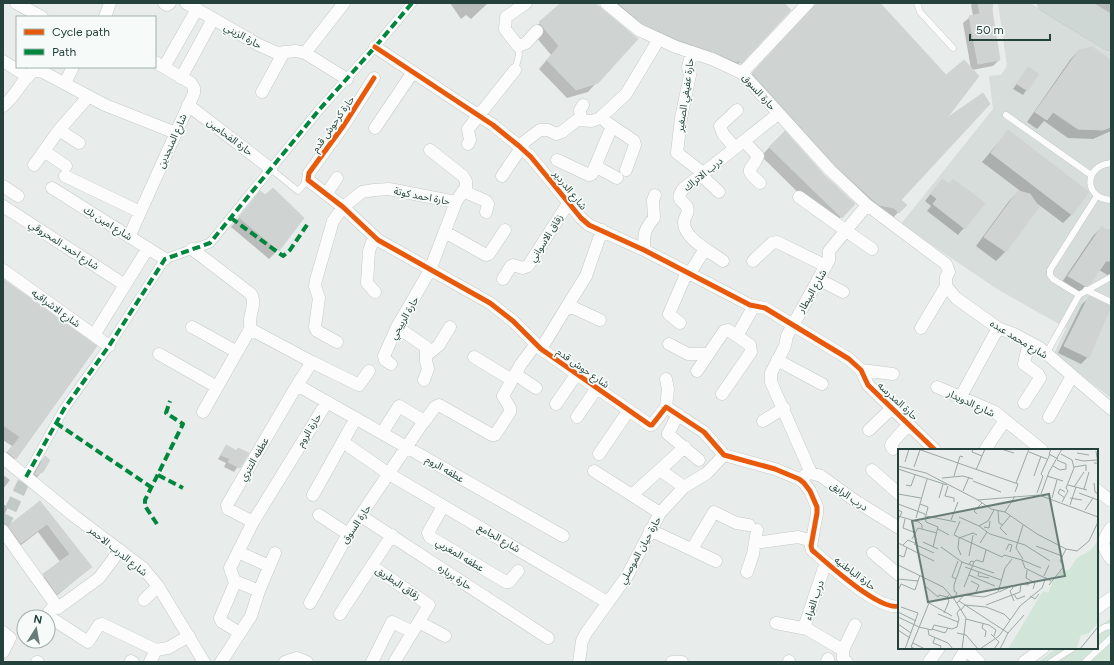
<svg xmlns="http://www.w3.org/2000/svg" width="1114" height="665" viewBox="0 0 1114 665" font-family="Figtree,'Noto Sans Arabic',sans-serif">
  <style>
    .built { fill: #d6ddda }
    .green { fill: #d1e5d8 }
    .shadow { fill: #0003 }
    .building { fill: #cfd3d2; stroke: #d0d5d3 }
    .lines { fill: none; stroke-linecap: round; stroke-linejoin: round }
    .minor-tunnel { stroke: #c1cac7; stroke-width: 12; stroke-dasharray: 12 6; stroke-linecap: butt }
    .service-casing { stroke: #c5c9c8; stroke-width: 7 }
    .pedestrian-casing { stroke: #c5c9c8; stroke-width: 10 }
    .minor-casing { stroke: #c5c9c8; stroke-width: 13 }
    .primary-casing { stroke: #c3cbc9; stroke-width: 20 }
    .service { stroke: #fcfcfc; stroke-width: 6 }
    .pedestrian { stroke: #fcfcfc; stroke-width: 9 }
    .minor { stroke: #fcfcfc; stroke-width: 12 }
    .primary { stroke: #cfd7d5; stroke-width: 19 }
    .quiet { stroke: #00873e; stroke-width: 4; stroke-dasharray: 8 4; stroke-linecap: butt }
    .cycleway-casing { stroke: #f6fbf9; stroke-width: 8 }
    .cycleway { stroke: #e8590c; stroke-width: 5 }
    .labels { text-anchor: middle; dominant-baseline: central; stroke-width: 3.5; stroke-linejoin: round; paint-order: stroke }
    .street-label { font-size: 10px; fill: #24413b; stroke: #f6fbf9 }
    .inset-road { fill: none; stroke: #9aa8a4; stroke-width: 1 }
    .view { fill: #697d78; fill-opacity: 0.15; stroke: #697d78; stroke-width: 2 }
    .inset-edge { fill: none; stroke: #24413b; stroke-width: 2 }
  </style>
  <rect width="100%" height="100%" fill="#e8ecea"/>
  <path class="built" d="M998 3 1032 4 1111 54V398L1054 354 1066 328 997 289 901 224 993 109 989 76 1001 75 1007 66Z"/>
  <path class="green" d="M1111 618V662H1038L1057 648H1097V628Z"/>
  <path class="shadow" d="M450 3H488L471 19 466 15 461 19Z
    M563 3H593L597 82 588 92 567 98 539 69 551 55 531 31Z
    M601 3H782L789 10 731 72Z
    M818 3H872L946 76 971 69 963 23 970 17 973 16 971 5 973 3H992L991 10 999 60 993 66 972 70 900 200 905 205 890 221 744 83Z
    M1081 3H1111V23Z
    M1079 50 1111 61V131L1093 139 1068 138 1044 121 1037 129 1027 122 1070 60Z
    M1028 68 1038 74 1023 95 1013 89Z
    M1008 131 1072 214 1063 223 1035 202 1038 207 1005 252 996 261 976 246 1009 201 1018 192 1023 193 982 162Z
    M784 132 824 176 854 204 832 226 761 156Z
    M942 180 984 204 958 235 927 211 931 206 925 201Z
    M260 193 278 250 269 259 231 227Z
    M1102 227 1105 231 1111 230V277L1099 270 1090 282 1077 294 1060 285 1093 236Z
    M3 280 95 347 15 458 6 467 3 457 12 446 3 440Z
    M1089 298 1111 307 1088 357 1081 364 1058 353 1082 304Z
    M226 447 236 451 238 449 247 454 234 472 224 467 226 463 218 459Z
    M45 457 49 460 39 475 32 482 29 481 38 464Z
    M3 475 10 480 3 489Z
    M40 502 91 567 48 603 35 584 61 563 38 532 12 552 3 532Z
    M3 504 8 507 3 518Z"/>
  <path class="building" d="M561 3H595L638 39 598 83 576 90 547 60 559 46 539 22Z
    M618 3H784L791 10 741 64 738 60 737 62 714 52 679 40 643 24Z
    M817 3H874L875 5 880 3 946 75 964 60 979 76 947 118 983 93 990 104 901 200 907 205 899 213 894 208 879 205 872 199 835 165 752 73Z
    M978 3H993L992 10 1000 60 978 64 969 16 980 14Z
    M1092 47 1111 60V127L1103 130 1078 129 1053 112 1047 120 1035 112 1079 50Z
    M1028 67 1039 74 1028 91 1017 84Z
    M1008 130 1089 192 1072 215 991 153Z
    M785 131 824 175 855 204 842 218 769 147Z
    M942 179 949 184 953 179 985 203 965 229 933 204 937 199 931 194Z
    M273 188 304 218 279 251 239 217 260 191 265 195Z
    M1018 191 1030 194 1039 207 1006 252 984 237Z
    M1102 226 1106 230 1111 229V261H1106L1091 283 1085 286 1068 276Z
    M3 279 97 346 16 459 8 452 20 437 3 425Z
    M1089 296 1111 306 1089 358 1064 346Z
    M226 445 237 451 238 448 249 453 240 468 228 462 230 459 221 455Z
    M45 456 50 460 43 472 36 475 35 474Z
    M40 501 92 567 57 594 43 574 70 554 47 524 21 543 8 526Z"/>
  <g class="lines">
    <path class="minor-tunnel" d="M3 526 26 477"/>
    <defs>
      <path id="service" d="M917 3 920 12 953 48
        M515 70 519 55 518 46
        M1006 115 1091 175
        M1111 163C1083 166 1084 199 1111 200
        M271 169 298 191 308 180
        M1086 290 1111 302
        M1079 295 1053 279 1050 275V270L1097 196
        M1046 354 1079 295 1111 277
        M1097 632 1105 627 1111 626
        M1051 662 1073 648
        M1085 662 1111 638"/>
      <path id="pedestrian" d="M26 477 64 409 109 346 165 259 210 243 319 110 375 47 412 3"/>
      <path id="minor" d="M16 3 42 17
        M164 3 167 5 170 3
        M186 3 259 45 277 53 296 51 305 53 347 79
        M526 3 506 17 505 29 518 46 526 43 537 31
        M606 3 639 30 676 47 712 59 742 73 830 170 867 205 946 264 949 272 946 277V286L956 298 998 328 1014 334 1040 348 1111 409
        M105 17 110 3
        M375 47 493 125 519 146 531 157 581 218 589 225 644 250 750 305 765 308 849 359 861 370 868 385 935 450
        M692 52 688 67 690 75 681 118 677 153 703 173
        M305 53 344 3
        M3 61 28 77
        M164 67 197 9
        M742 73 808 3
        M181 78 213 19
        M374 78 344 125 309 173 308 180 343 207 378 240 490 303 513 321 541 349 650 425H652L666 407 704 432 724 455 775 469 799 479 804 483 810 491 817 507V513L811 546 812 550C828 564 879 611 899 606
        M65 83 73 67
        M262 92 284 52
        M188 105 271 169
        M3 106C15 97 20 83 31 73 35 70 39 71 43 72L105 105 176 133
        M581 119 580 110 583 105
        M606 122 634 141 635 145 626 170
        M375 128 413 72
        M59 130 79 143
        M744 141 758 156C752 172 742 167 760 183
        M468 144 470 140 468 129 515 70
        M519 146 540 130H548L556 134 562 132 577 120 592 121 600 118 626 94 659 39
        M735 148 723 134 720 126 737 110
        M430 150 463 176 466 181V191
        M44 151 66 166
        M557 160 589 175 592 174 612 126
        M34 165 59 130 88 97
        M595 166 617 178
        M701 175 719 192
        M65 176 140 212
        M502 176 521 148
        M3 186 18 196
        M52 188 165 259
        M327 193 337 178
        M799 197 841 227
        M3 206 125 285
        M845 230 872 249
        M445 232 486 255 489 254 505 230
        M129 237 194 93V88L191 83 155 62
        M374 237 369 251 367 283 375 292
        M192 249 251 294C258 305 245 319 252 330L312 362 297 385 327 402 253 522 230 568 235 583 220 618 222 622 240 633 221 662
        M644 250C644 233 644 230 654 218L653 200 655 195
        M723 261C711 252 683 238 684 222 684 217 690 213 687 207 682 199 675 201 683 189L778 114
        M753 261 772 243 777 242 826 266
        M3 270 109 346
        M690 273 705 249
        M503 279 511 266 513 265 523 268 528 266 569 202
        M818 279 843 292
        M566 308 586 276 602 230
        M680 323 669 314 687 272
        M192 327 237 352
        M397 327 426 347V361L428 369 424 380
        M921 328 946 286
        M94 335 148 248
        M737 336 754 306
        M337 342 317 331 315 327 319 298 315 286 316 280 333 221 343 207 362 192 374 190 389 189 456 202 463 191 486 201 488 204 486 212
        M669 344 688 354H708
        M541 349 566 308H574L600 320
        M159 354 217 387
        M427 355 439 345 450 327
        M474 357 512 380
        M777 360 822 384
        M312 362 359 385 369 371
        M391 364 385 360 384 356 397 327 430 270 456 202
        M861 370 893 374
        M697 371 724 331 728 330 750 345 751 352 722 394
        M515 374 536 388
        M666 379 668 389 666 407
        M937 387 995 412 1042 450
        M960 398 998 328
        M327 402 563 536
        M1024 403 1040 378 1038 374 1024 364 1029 342
        M556 404 576 375
        M203 412 250 329
        M678 414 668 434 699 460
        M577 417 597 388
        M1049 417 1072 376
        M763 421 784 408
        M424 422 435 407 439 405 492 435H495L510 412V408L503 396 521 364 536 344
        M869 430 892 408
        M343 442 389 474 607 602
        M893 449 891 446 892 443 909 424
        M985 450 1005 420
        M599 454 629 410
        M3 458 73 515 143 568 158 586 204 662
        M660 470 684 487
        M872 470 899 494
        M594 471 660 513
        M811 473 771 382V373L785 346 787 336 829 260V251L867 205
        M805 475 811 473 821 476 854 500 899 528
        M1097 490 1111 501
        M313 495 356 418
        M632 495 685 447
        M443 506 428 533 430 537 506 582H509L518 571
        M319 515 348 534
        M361 516 548 638
        M253 522 228 509 227 505 297 385
        M1111 528C1101 542 1101 545 1111 559
        M650 530 716 561
        M3 531 58 608 99 578 120 550
        M755 543 798 537 812 541
        M692 549 714 512 736 523 749 525
        M238 552 269 566
        M873 553 899 575
        M826 562 805 625 807 629 843 650V659L847 662
        M372 566 429 605 395 661
        M747 572 753 554 757 530
        M235 581 259 591
        M144 600 158 586
        M310 603 348 534 424 421 399 406 382 433
        M55 605 49 612 48 616 88 642 99 625 102 624 156 650 168 648 189 636
        M1097 608 1111 598
        M340 614 392 535
        M419 622 445 636
        M776 623 807 629
        M3 632 10 638 3 652
        M240 633 251 616 259 591 275 553
        M965 648 979 662
        M843 650 855 625
        M131 661 133 662
        M37 662H38
        M150 662 156 650
        M285 662 297 658 307 662
        M372 662 392 622 413 632
        M579 662 582 641 586 633 627 576 660 513 684 487 707 473 724 455
        M672 662H682
        M789 662V661
        M827 662 828 659
        M929 662 939 648
        M958 662 966 649
        M1024 662 1043 648"/>
      <path id="primary" d="M1047 3 1111 42
        M1075 3 1111 25"/>
    </defs>
    <use href="#service" class="service-casing"/>
    <use href="#pedestrian" class="pedestrian-casing"/>
    <use href="#minor" class="minor-casing"/>
    <use href="#primary" class="primary-casing"/>
    <use href="#service" class="service"/>
    <use href="#pedestrian" class="pedestrian"/>
    <use href="#minor" class="minor"/>
    <use href="#primary" class="primary"/>
    <path class="quiet" d="M231 218 283 256 290 250 309 222
      M56 423 151 487
      M158 475 183 488
      M26 477 64 409 109 346 165 259 210 243 319 110 375 47 412 3
      M157 524 145 506V500L183 424 166 413 170 401"/>
    <defs>
      <path id="cycleway" d="M375 47 493 125 519 146 531 157 581 218 589 225 644 250 750 305 765 308 849 359 861 370 868 385 935 450
        M374 78 344 125 309 173 308 180 343 207 378 240 490 303 513 321 541 349 650 425H652L666 407 704 432 724 455 775 469 799 479 804 483 810 491 817 507V513L811 546 812 550C828 564 879 611 899 606"/>
    </defs>
    <use href="#cycleway" class="cycleway-casing"/>
    <use href="#cycleway" class="cycleway"/>
  </g>
  <g class="labels">
    <g class="street-label">
      <text transform="translate(243 36) rotate(29)">حارة الزيني</text>
      <text transform="translate(759 92) rotate(48)">حارة السوق</text>
      <text transform="translate(685 95) rotate(-82)">حارة عفيفي الصغير</text>
      <text transform="translate(333 124) rotate(-55)">حارة كرحوش قدم</text>
      <text transform="translate(230 137) rotate(37)">حارة الفحامين</text>
      <text transform="translate(172 141) rotate(-66)">شارع المنجدين</text>
      <text transform="translate(703 174) rotate(-39)">درب الاتراك</text>
      <text transform="translate(570 190) rotate(51)">شارع الدردير</text>
      <text transform="translate(422 196) rotate(11)">حارة احمد كوتة</text>
      <text transform="translate(108 223) rotate(32)">شارع امين بك</text>
      <text transform="translate(546 238) rotate(-58)">زقاق الاسواني</text>
      <text transform="translate(64 245) rotate(33)">شارع احمد المحروقي</text>
      <text transform="translate(812 291) rotate(-60)">شارع البيطار</text>
      <text transform="translate(56 308) rotate(36)">شارع الاشراقيه</text>
      <text transform="translate(404 318) rotate(-60)">حارة الربيحي</text>
      <text transform="translate(1019 339) rotate(31)">شارع محمد عبده</text>
      <text transform="translate(583 368) rotate(35)">شارع حوش قدم</text>
      <text transform="translate(898 401) rotate(43)">حارة المدرسه</text>
      <text transform="translate(971 403) rotate(25)">شارع الدويدار</text>
      <text transform="translate(309 430) rotate(-58)">حارة الروم</text>
      <text transform="translate(254 459) rotate(-60)">عطفه التتري</text>
      <text transform="translate(445 469) rotate(30)">عطفه الروم</text>
      <text transform="translate(849 496) rotate(35)">درب الرايق</text>
      <text transform="translate(356 524) rotate(-56)">حارة السوق</text>
      <text transform="translate(499 538) rotate(30)">شارع الجامع</text>
      <text transform="translate(640 550) rotate(-61)">حارة حيان الموصلي</text>
      <text transform="translate(118 551) rotate(39)">شارع الدرب الاحمر</text>
      <text transform="translate(460 555) rotate(31)">عطفه المغربي</text>
      <text transform="translate(855 573) rotate(37)">حارة الباطنيه</text>
      <text transform="translate(455 577) rotate(33)">حارة برباره</text>
      <text transform="translate(398 583) rotate(34)">زقاق البطريق</text>
      <text transform="translate(814 600) rotate(-71)">درب الغراء</text>
    </g>
  </g>
  <g transform="translate(898 449)">
    <rect width="200" height="200" fill="#e8ecea"/>
    <path d="M200 92V174L191 184 183 186 178 200H110L145 142 150 144 155 132 163 122 171 121 179 109 193 101Z" fill="#d1e5d8"/>
    <path class="inset-road" d="M20 0 120 35 117 43M75 0 74 3 84 7M103 0 116 4M153 0 151 5 160 10M131 3 149 10M179 4 191 6M163 5 174 11M177 10 185 12 199 11M7 13 11 0M196 14H200L198 2M0 17 28 24 80 51 141 46 200 68M155 17 162 21 168 20V15L159 11M16 18 22 1M176 18 188 16V22M0 20 49 36M78 21 87 0M56 27 62 7 65 8M136 27 143 7M149 27 165 32M44 29 65 27 75 30M75 32 103 43M118 34 131 0M196 34 197 43 200 45M8 36 13 37 17 26M170 36 189 41M50 37 47 47 56 49V53M176 38 186 23M186 40 191 23M65 42 71 28M167 43 162 40 160 44 167 49M139 44 145 27 143 25 152 5M181 44 200 51M0 45 23 49M143 45 151 23 164 0M41 49 45 35M154 49 159 31M172 49 184 51M80 51 93 60 107 63 139 85 168 100 179 102 191 92 200 73M164 53 170 42 168 39 176 19 174 11M0 55 27 65 28 73 40 78 35 98M22 55 30 58 28 66M172 56 178 38M0 61 4 63 0 71M187 61 195 49M100 62 101 74 105 76M107 63 117 47M79 65 76 62 84 54M0 67 21 73 24 76V80M28 67 58 73M61 68 81 77 92 85 127 96 152 112M18 69 29 30M7 70 5 79 18 84M53 71 60 53M62 72 56 86 104 108 106 106 124 111 127 119M81 77 90 72 96 61M86 78 91 79 92 72M40 80 51 86M109 86 102 79 112 67M14 90 20 79 39 84M25 93 40 100M0 94 36 112M82 94 89 83M16 95 36 104M5 96 10 91 19 95M138 97 164 107M43 98 64 113 56 136V142L59 144 56 150M108 101 111 95 114 96 112 103M0 106 6 108 9 98M63 106 60 99 61 89 75 84 79 86M71 107 75 86M125 110 118 99 125 76M124 111 143 119M64 113 96 124M76 113 78 111 85 113 88 101M0 116 45 138 56 150 68 169 64 200M67 118 103 131M127 119 153 132M129 121 128 129 137 134 135 140M81 123 80 127 91 129M71 126 97 137M146 127 151 116M0 130 20 132M58 130 54 128 60 112M73 132 81 136 78 143M151 136 166 117 162 112 168 100M27 137 40 148 41 146 49 148 52 145M66 138 76 113 73 112 71 116M0 142 3 135 17 141 22 126M101 143 114 137 115 139 112 142 116 152M116 145 119 150 127 147M132 147 137 150 141 145M61 152 110 184M31 154 54 167M59 154 66 146 86 148 100 143 107 119 114 110M88 156 122 143 123 135 130 136 132 133M3 158 20 164 7 200M63 161 67 156 88 158 106 165 112 171M0 163 18 172M46 164 51 152 49 148M40 165 60 173M0 168 21 178 34 181 36 176 54 180 59 178 61 170 59 164 62 160M68 170 91 176 98 181 96 187M0 175 13 184M85 175 84 179 88 182 87 188M30 180 31 186 50 194 55 200M34 180 47 184 50 179M0 181 12 189M59 184 68 186 80 200M93 185 101 193 96 200M37 188 35 194 43 197 42 200M15 194 27 200M17 200 13 198 31 154M82 200 101 187 122 157 144 139 148 128M102 200 110 184 126 166M182 200 200 178"/>
    <path class="view" d="M151 45 167 127 30 153 14 72Z"/>
    <rect width="200" height="200" class="inset-edge"/>
  </g>
  <rect width="1114" height="665" fill="none" stroke="#24413b" stroke-width="8"/>
  <rect x="16" y="16" width="140" height="52" fill="#f6fbf9" stroke="#a2b1ad"/>
  <rect x="24" y="29" width="20" height="6" fill="#e8590c" stroke="#a2b1ad"/>
  <text x="52" y="36" font-size="12" fill="#24413b">Cycle path</text>
  <rect x="24" y="49" width="20" height="6" fill="#00873e" stroke="#a2b1ad"/>
  <text x="52" y="56" font-size="12" fill="#24413b">Path</text>
  <g transform="translate(36 629) rotate(11)"><circle r="19" fill="#f6fbf9" stroke="#a2b1ad"/>
  <path d="M0-3L7 15L0 10L-7 15Z" fill="#697d78"/>
  <text y="-6" font-size="11" font-weight="bold" text-anchor="middle" fill="#24413b">N</text>
  </g>
  <path d="M970 34v6h80v-6" fill="none" stroke="#24413b" stroke-width="2"/>
  <text x="976" y="34" font-size="12" fill="#24413b" stroke="#f6fbf9" stroke-width="3" paint-order="stroke">50 m</text>
</svg>
